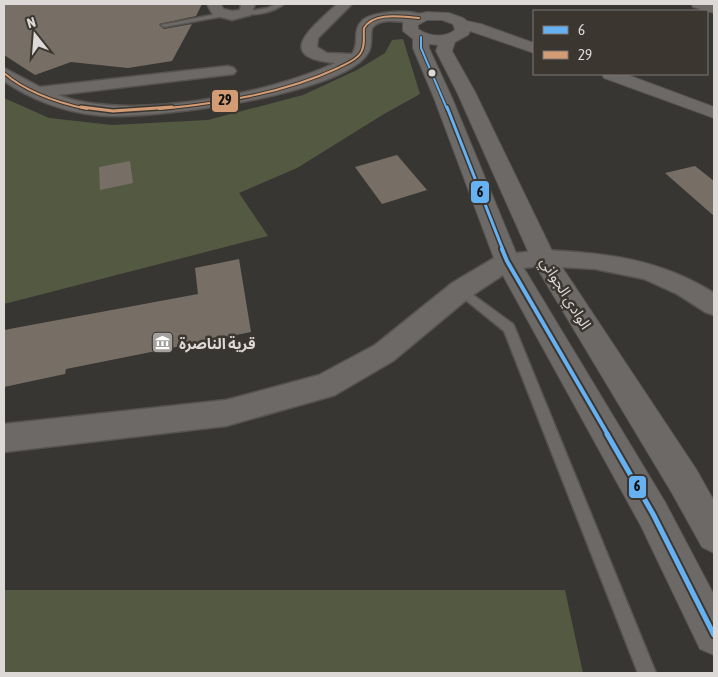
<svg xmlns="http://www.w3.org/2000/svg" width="718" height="677" viewBox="0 0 718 677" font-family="'Asap Condensed','Noto Sans Arabic',sans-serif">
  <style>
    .green { fill: #545a41 }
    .building { fill: #776f65 }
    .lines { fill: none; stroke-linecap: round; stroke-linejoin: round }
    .lane-casing { stroke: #555250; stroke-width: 3 }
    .street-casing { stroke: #555250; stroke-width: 3 }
    .secondary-casing { stroke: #555250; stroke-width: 2 }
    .lane { fill: #6c6967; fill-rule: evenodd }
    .street { fill: #6c6967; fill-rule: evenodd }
    .secondary { fill: #6c6967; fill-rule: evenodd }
    .bus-1-far3-casing { stroke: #3b3630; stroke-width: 4 }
    .bus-1-far2-casing { stroke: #3b3630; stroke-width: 6 }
    .bus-1-far1-casing { stroke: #3b3630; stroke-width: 8 }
    .bus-1-casing { stroke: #3b3630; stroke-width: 9 }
    .bus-2-far1-casing { stroke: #3b3630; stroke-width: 4 }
    .bus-2-casing { stroke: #3b3630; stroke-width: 6 }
    .bus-1-far3 { stroke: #66b1f2; stroke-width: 2 }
    .bus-1-far2 { stroke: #66b1f2; stroke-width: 3 }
    .bus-1-far1 { stroke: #66b1f2; stroke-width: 4 }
    .bus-1 { stroke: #66b1f2; stroke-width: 5 }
    .bus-2-far1 { stroke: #d39c74; stroke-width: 2 }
    .bus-2 { stroke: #d39c74; stroke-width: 3 }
    .bus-dot { fill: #ddd9d6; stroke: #3b3630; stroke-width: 2 }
    .labels { text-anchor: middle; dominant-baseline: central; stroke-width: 5; stroke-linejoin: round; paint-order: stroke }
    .street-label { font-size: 15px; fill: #ddd9d6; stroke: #3b3630 }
    .poi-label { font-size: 15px; font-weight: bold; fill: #ddd9d6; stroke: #3b3630; text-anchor: start }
    .line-badge { stroke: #3b3630; stroke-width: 2 }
    .pale-badge-label { font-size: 14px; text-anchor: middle; font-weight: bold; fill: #111 }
  </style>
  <rect width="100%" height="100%" fill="#383633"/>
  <path class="green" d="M403 39 420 94 384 114 297 168 239 193 268 236 4 304V98L49 118 112 125 208 120 303 95 357 70 385 53 392 40Z
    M4 590H565L583 673H4Z"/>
  <path class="building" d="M4 4H202L196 16 159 24 164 29 192 24 172 61 128 68 71 62 35 75 4 55Z
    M397 155 427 190 382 204 355 167Z
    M130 161 133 183 100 190 99 167Z
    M695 166 714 181V216L665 173Z
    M239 259 251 332 66 369 65 374 4 387V330L198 294 195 268Z"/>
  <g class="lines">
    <defs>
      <path id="lane" d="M276 4H284C275 11 254 18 243 12L267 8Z
        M222 13 225 15 224 16 164 27 161 25Z
        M461 286 513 324 515 328 656 673H638L504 331 457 293 455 290Z"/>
      <path id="street" d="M207 4H221L223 9 232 11 240 10 241 4H255L251 15 232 20 213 15Z
        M337 4H352L318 38 317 47 327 53 352 54C360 44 352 30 362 21 370 11 418 8 426 18 416 30 385 12 372 28 370 36 373 46 368 53 342 96 144 121 96 115 64 112 30 99 4 81V68L40 87 228 66 234 68 236 71 234 74 58 95C128 122 269 94 335 63 272 57 313 27 337 4Z
        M543 250C606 253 660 259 714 293V315L705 312 677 294 644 279 595 269 543 266 512 269 470 297 393 361 335 395 325 398 226 426 4 452V424L226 400 319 375 375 345 452 283 499 255Z"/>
      <path id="secondary" d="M691 4H714V13L693 7Z
        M427 12 449 13 463 18 467 21 481 24 534 43V53L470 31 468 35 455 42 452 51 475 92 554 255 696 469 714 501V553L702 547 672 493 531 258 457 92 436 51 438 45 429 44V48L452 98 519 260 665 502 714 595V655L700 649 641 526 495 261 434 98 413 48V39L403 31V23C408 15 418 14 427 12ZM442 20 453 24 455 30C444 38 430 37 418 29V25L427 20Z
        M602 74H625L714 107V118L604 78Z"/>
    </defs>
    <use href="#lane" class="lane-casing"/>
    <use href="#street" class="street-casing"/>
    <use href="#secondary" class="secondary-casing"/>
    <use href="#lane" class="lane"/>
    <use href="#street" class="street"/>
    <use href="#secondary" class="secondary"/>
    <defs>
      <path id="bus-1-far3" d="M421 37V48L447 109"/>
      <path id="bus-1-far2" d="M447 107 503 250"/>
      <path id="bus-1-far1" d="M502 249 507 261 608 435"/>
      <path id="bus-1" d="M607 434 653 514 714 635"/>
      <path id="bus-2-far1" d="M4 73C26 92 59 103 87 109
        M159 109C220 103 282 94 338 68 345 64 355 61 360 54 366 46 363 36 364 28 374 11 403 17 419 18"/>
      <path id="bus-2" d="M81 107 113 111 172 107"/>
    </defs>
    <use href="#bus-1-far3" class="bus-1-far3-casing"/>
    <use href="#bus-1-far2" class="bus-1-far2-casing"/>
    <use href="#bus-1-far1" class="bus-1-far1-casing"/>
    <use href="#bus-1" class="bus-1-casing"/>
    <use href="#bus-2-far1" class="bus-2-far1-casing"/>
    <use href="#bus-2" class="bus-2-casing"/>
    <use href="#bus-1-far3" class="bus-1-far3"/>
    <use href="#bus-1-far2" class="bus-1-far2"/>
    <use href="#bus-1-far1" class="bus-1-far1"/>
    <use href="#bus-1" class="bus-1"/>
    <use href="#bus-2-far1" class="bus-2-far1"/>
    <use href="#bus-2" class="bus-2"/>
  </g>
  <defs>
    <symbol id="museum-square" viewBox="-11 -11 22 22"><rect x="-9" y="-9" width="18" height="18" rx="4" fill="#a3a09d" stroke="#3b3630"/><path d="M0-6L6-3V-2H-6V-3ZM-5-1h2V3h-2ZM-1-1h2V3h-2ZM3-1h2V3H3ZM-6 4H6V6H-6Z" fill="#fff"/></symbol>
  </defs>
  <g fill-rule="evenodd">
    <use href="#museum-square" x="150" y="330" width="25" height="25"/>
  </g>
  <circle class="bus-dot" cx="432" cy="73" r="4.5"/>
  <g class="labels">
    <g class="street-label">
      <text transform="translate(566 293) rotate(58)">الوادي الجواني</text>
    </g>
    <g class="poi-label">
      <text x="179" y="343">قرية الناصرة</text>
    </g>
  </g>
  <g class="line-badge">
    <rect x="211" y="89" width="28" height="24" rx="5" fill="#d39c74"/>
    <rect x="470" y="180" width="20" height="24" rx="5" fill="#66b1f2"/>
    <rect x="628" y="475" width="19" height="24" rx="5" fill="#66b1f2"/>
  </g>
  <g class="pale-badge-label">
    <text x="225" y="105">29</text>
    <text x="480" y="197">6</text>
    <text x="637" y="491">6</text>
  </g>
  <rect width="718" height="677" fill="none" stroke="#ddd9d6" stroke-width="10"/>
  <rect x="533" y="10" width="175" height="65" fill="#3b3630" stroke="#7c7772"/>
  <rect x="543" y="26" width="25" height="8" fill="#66b1f2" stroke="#7c7772"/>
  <text x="578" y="35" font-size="15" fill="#ddd9d6">6</text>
  <rect x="543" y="51" width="25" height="8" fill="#d39c74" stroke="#7c7772"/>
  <text x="578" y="60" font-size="15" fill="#ddd9d6">29</text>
  <g transform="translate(35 35) rotate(343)" stroke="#3b3630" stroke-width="4" paint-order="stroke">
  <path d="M0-4L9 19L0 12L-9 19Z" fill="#ddd9d6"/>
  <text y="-8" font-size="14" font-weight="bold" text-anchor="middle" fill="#ddd9d6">N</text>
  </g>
</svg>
